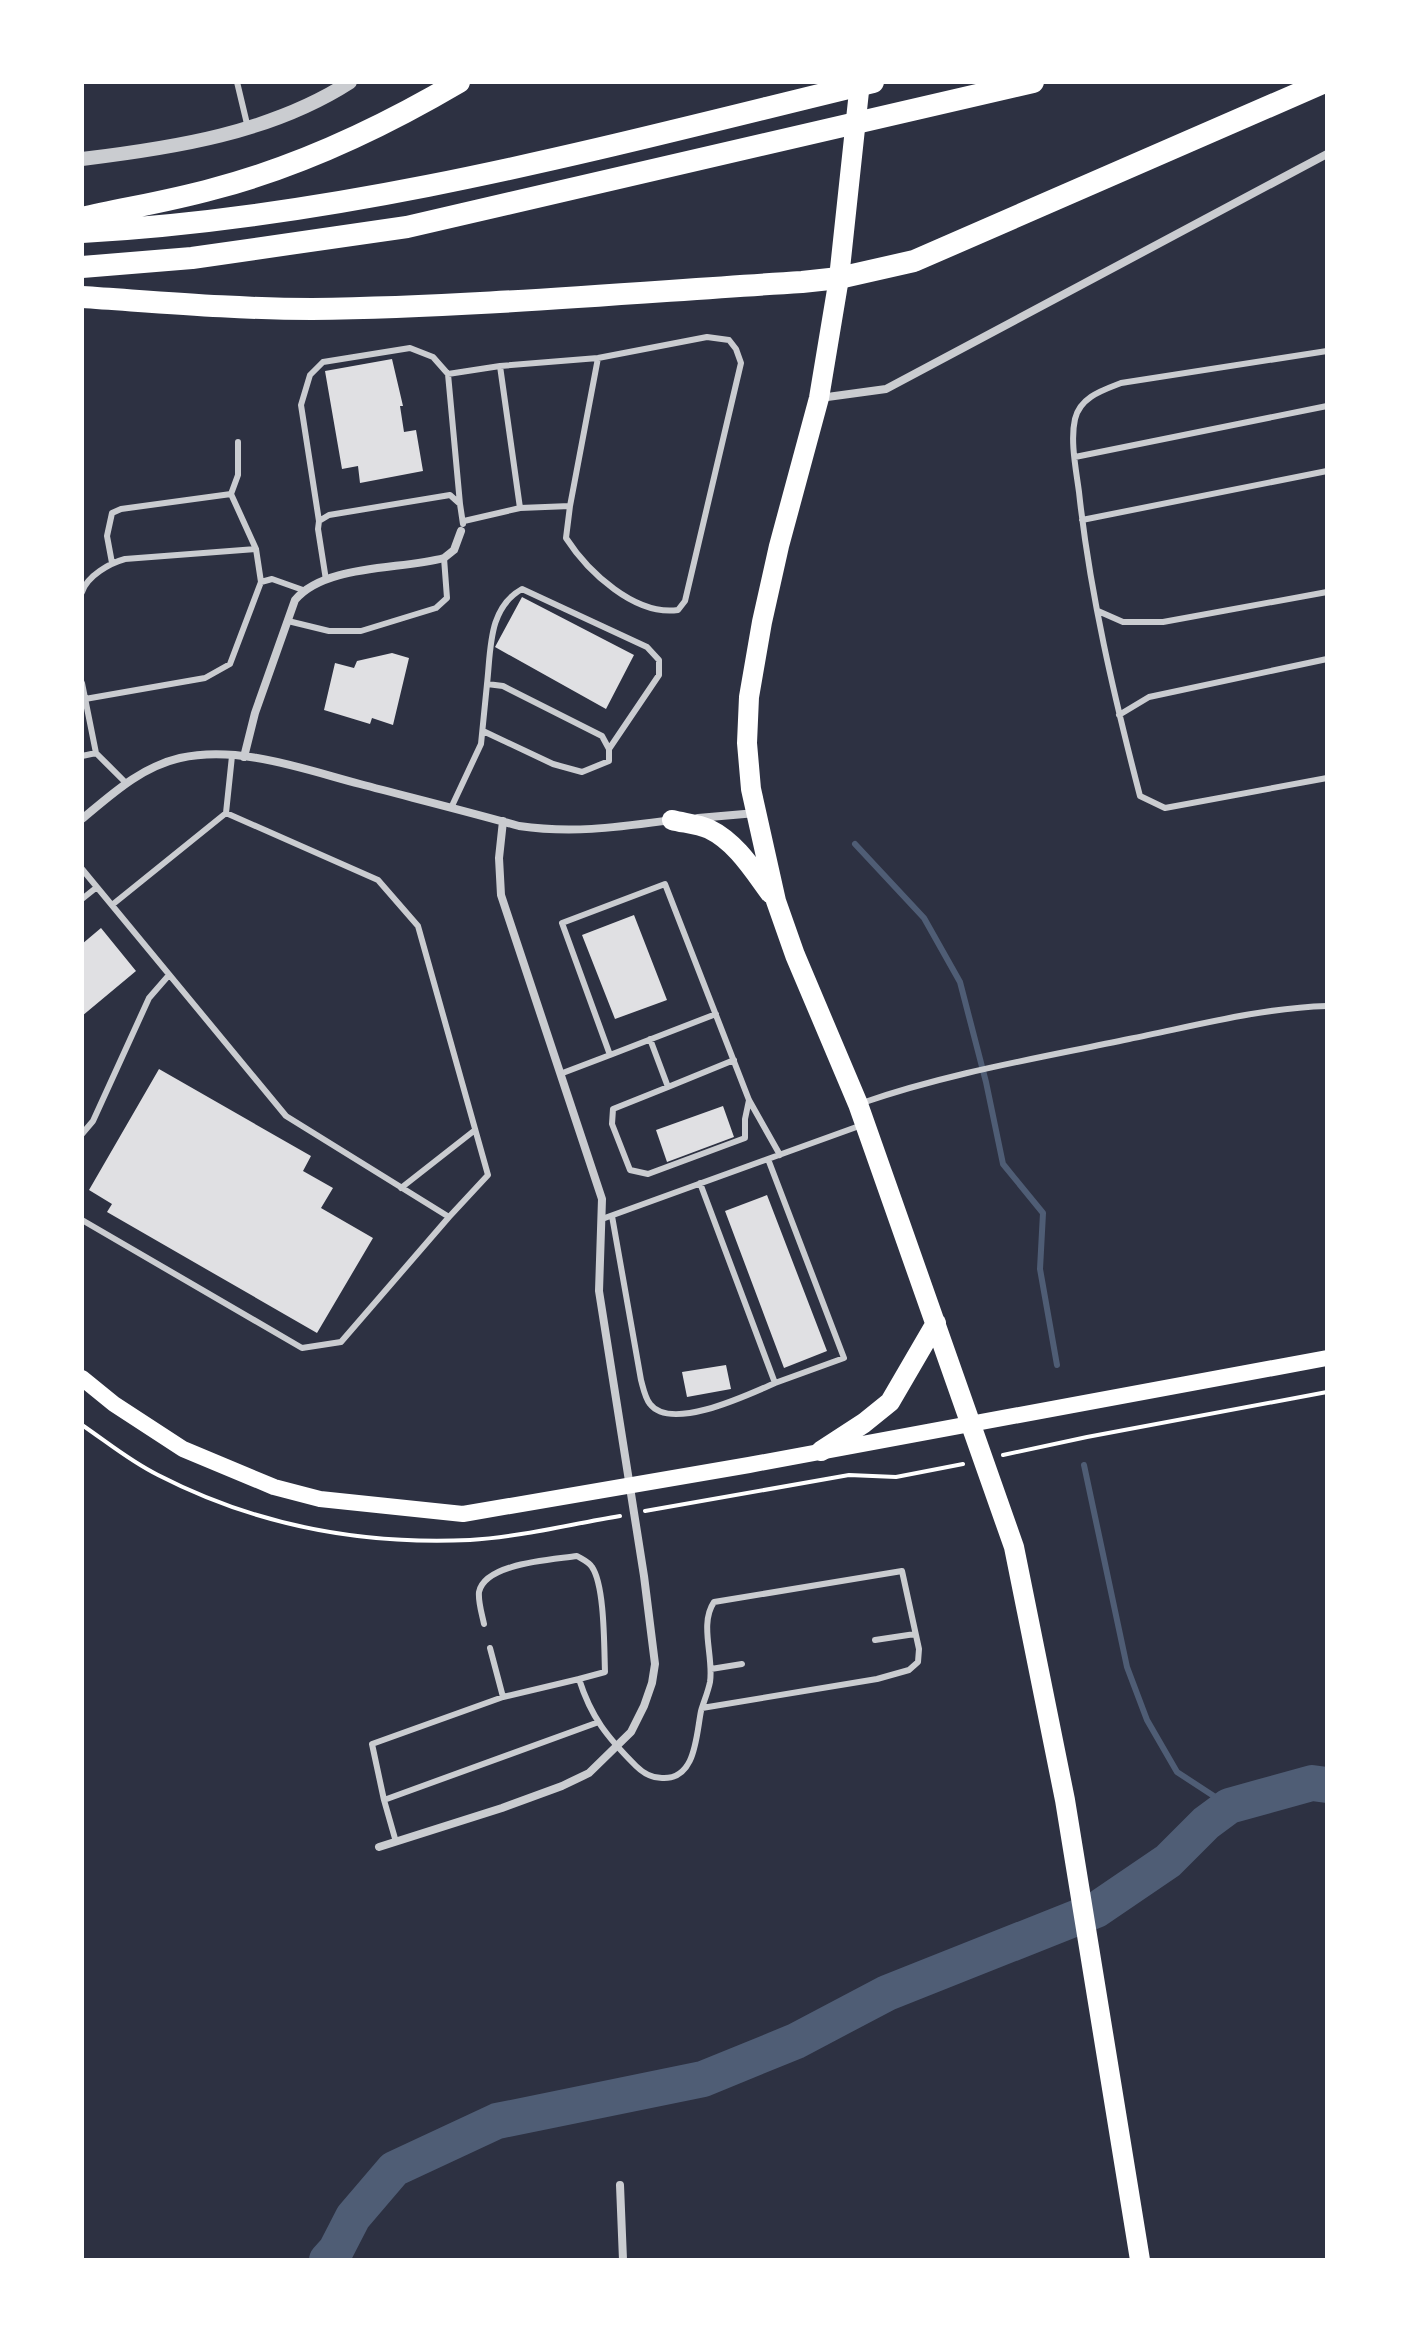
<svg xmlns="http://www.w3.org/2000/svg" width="1409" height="2342" viewBox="0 0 1409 2342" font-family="Quicksand,sans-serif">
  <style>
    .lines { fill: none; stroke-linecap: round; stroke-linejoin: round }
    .stream { stroke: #4f5d75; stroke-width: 6 }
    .river { stroke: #4f5d75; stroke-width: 36 }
    .building { fill: #e0e0e3 }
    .path { stroke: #fff; stroke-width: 4 }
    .service { stroke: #caccd0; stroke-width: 6 }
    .minor { stroke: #caccd0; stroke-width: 8 }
    .tertiary { stroke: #caccd0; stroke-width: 14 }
    .secondary { stroke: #fff; stroke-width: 16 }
    .primary { stroke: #fff; stroke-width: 20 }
    .motorway { stroke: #fff; stroke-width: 22 }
  </style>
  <rect width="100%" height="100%" fill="#2d3142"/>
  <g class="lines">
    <path class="stream" d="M855 844 924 918 960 982 986 1082 1003 1164 1043 1213 1040 1269 1057 1365
      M1084 1465 1127 1667 1147 1720 1177 1772 1229 1806"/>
    <path class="river" d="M327 2260 336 2250 353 2217 394 2169 497 2121 703 2079 796 2041 887 1993 1096 1910 1168 1861 1206 1823 1229 1806 1312 1783 1327 1785"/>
  </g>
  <path class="building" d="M392 359 403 406H400L404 432 416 430 423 471 360 483 358 466 342 469 325 371Z
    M522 597 634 655 606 709 495 647Z
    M392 653 409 658 393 725 372 718 370 724 324 710 335 663 354 668 357 661Z
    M634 915 667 1000 615 1019 582 935Z
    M101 928 136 971 82 1016V944Z
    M159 1069 311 1156 303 1171 333 1188 321 1208 373 1238 317 1333 107 1212 112 1204 89 1190Z
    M723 1106 734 1137 667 1162 656 1130Z
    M767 1195 827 1351 784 1368 725 1211Z
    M726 1365 731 1389 687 1397 682 1372Z"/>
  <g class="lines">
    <path class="path" d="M82 1425C107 1442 131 1462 158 1475 255 1525 362 1545 470 1540 520 1537 571 1524 620 1516
      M1003 1455 1087 1437 1327 1392
      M645 1511 849 1475 896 1477 963 1464"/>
    <path class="service" d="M237 82 248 128
      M1327 351 1121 383C1103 390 1080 397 1075 419 1070 441 1076 469 1079 492 1090 594 1114 696 1140 796L1165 808 1327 778
      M500 366 598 358 707 337 729 340 736 349 741 363 685 601 678 610C635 616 588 572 566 538L570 506 520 508
      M448 374 500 366 520 508 464 521
      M238 442V475L231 494 256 549
      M1075 457 1327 406
      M570 506 598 358
      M1082 520 1327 471
      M319 521 301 405 310 375 323 362 410 348 433 357 448 374 460 504
      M112 563 107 536 112 513 121 509 231 494
      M326 580 318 529 319 521 329 515 450 495 460 504 463 524
      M82 592C87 576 110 563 125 559L256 549 261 582 272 579 303 590
      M1098 611 1123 622H1163L1327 592
      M288 621 329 631H361L436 608 447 598 444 558
      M82 683 96 753 126 783
      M487 684C491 649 488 608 522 589L647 647 659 660V675L609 749
      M85 699 205 678 230 664 261 582
      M1119 715 1149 697 1327 659
      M82 756 96 753
      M451 808 481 744 487 684 503 686 602 736 609 749V761L582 772 553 764 483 731
      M226 813 232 756
      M82 869 286 1116 449 1217 488 1175 418 926 378 880 226 813 112 905
      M82 899 97 887
      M650 1039 668 1087 734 1060
      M610 1055 716 1014
      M560 1074 610 1055 562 923 665 884 749 1100 780 1155
      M668 1087 613 1109 612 1124 630 1170 648 1174 745 1138V1119L749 1100
      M862 1103C948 1073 1039 1058 1129 1039 1194 1026 1260 1008 1327 1006
      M82 1134 93 1121 149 998 169 975
      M700 1183 775 1383 844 1358 768 1159
      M401 1188 475 1130
      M612 1216 641 1380C643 1387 645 1398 650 1404 671 1432 750 1394 775 1383
      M602 1219 862 1125
      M82 1220 302 1348 341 1342 449 1217
      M484 1624C482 1614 478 1602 479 1592 485 1563 551 1560 577 1556 582 1559 589 1562 592 1567 605 1586 604 1648 605 1672L579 1679C591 1717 607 1737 636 1766 643 1773 652 1778 662 1778 696 1780 696 1736 701 1711 704 1701 708 1692 710 1682 714 1657 699 1624 714 1602L902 1571 919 1649 918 1662 909 1670 877 1679 702 1708
      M875 1640 915 1634
      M490 1648 503 1697
      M711 1669 742 1664
      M579 1679 503 1697 372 1744 384 1800 596 1723
      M384 1800 396 1842"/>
    <path class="minor" d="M820 398 886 389 1327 154
      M244 757 255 713 295 600C325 564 400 570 444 558L454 550 461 531
      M698 818 756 813
      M82 819C112 794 141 767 180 758 239 745 303 769 360 784 413 798 466 811 519 826 573 834 619 827 672 820
      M379 1847 502 1808 562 1786 589 1773 631 1732 644 1706 652 1683 655 1664 644 1576 599 1291 602 1199 501 895 499 858 503 821
      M620 2185 623 2260"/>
    <path class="tertiary" d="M82 159C173 148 271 133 350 82"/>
    <path class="secondary" d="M82 1378 114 1404 183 1449 274 1487 320 1499 463 1514 749 1465 1327 1358"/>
    <path class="primary" d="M860 82 839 278 819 398 779 546 762 622 749 697 747 743 751 789 776 901 795 955 858 1104 1014 1547 1065 1800 1140 2260
      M672 820C683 823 698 824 709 829 736 842 753 870 770 893
      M821 1451 864 1423 890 1402 936 1323"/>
    <path class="motorway" d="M82 218C126 208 170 201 213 189 301 166 381 128 459 82
      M82 232C352 217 612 145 873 82
      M82 267 192 258 407 227 1033 82
      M82 297C158 302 235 309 312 309 474 307 640 292 802 282L839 278 914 261 1325 82"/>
  </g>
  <rect width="1409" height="2342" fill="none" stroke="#ffffff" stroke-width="168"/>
</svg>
